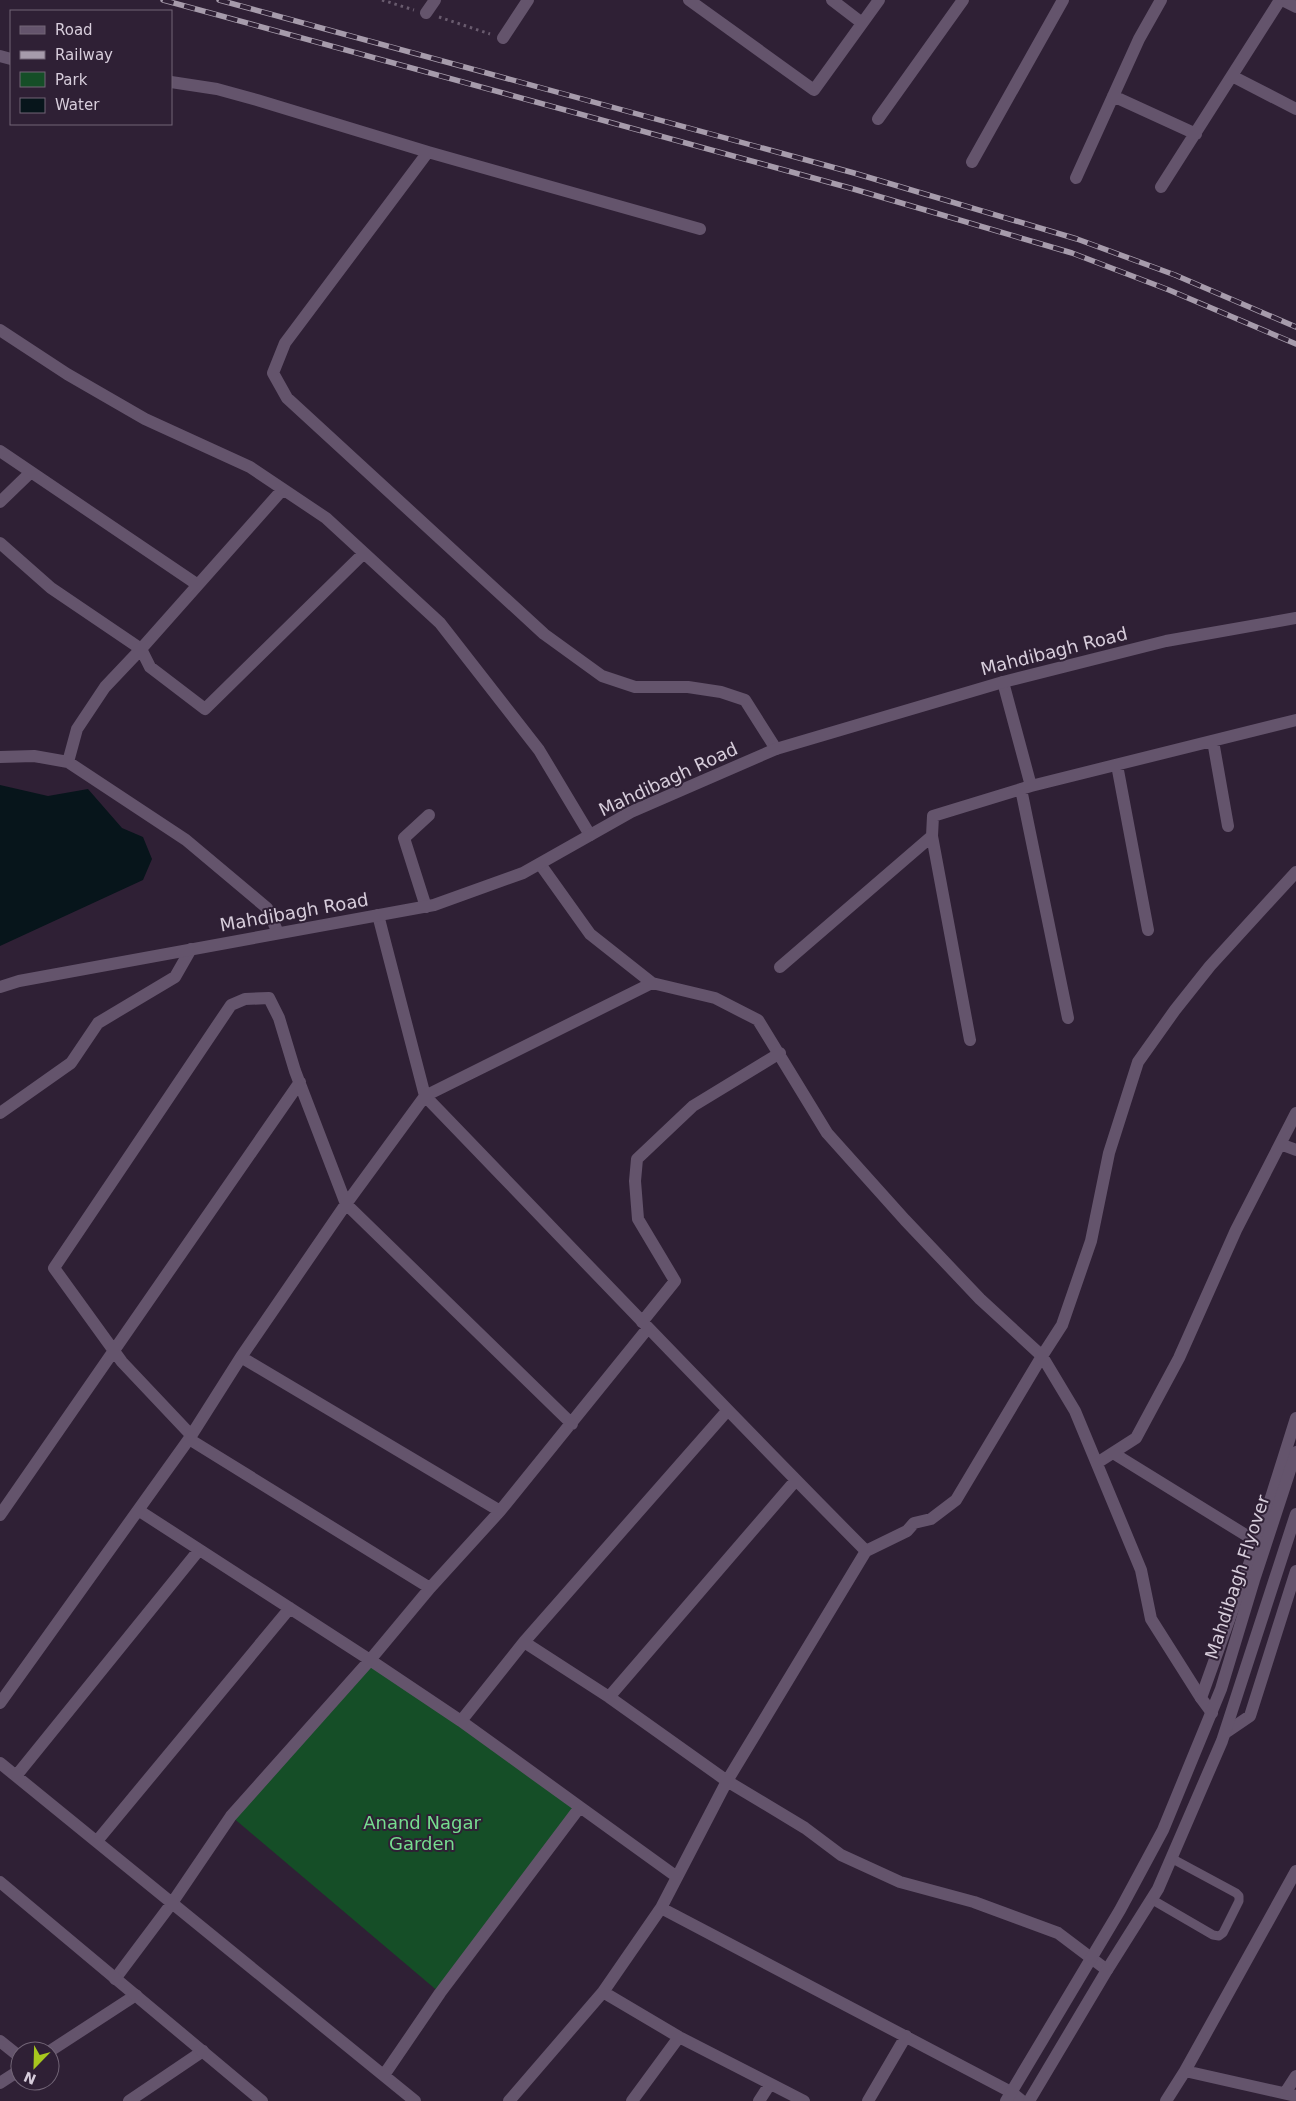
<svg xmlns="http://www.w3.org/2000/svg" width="1296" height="2101" viewBox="0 0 1296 2101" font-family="'DejaVu Sans',sans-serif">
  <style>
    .green { fill: #154e27 }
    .water { fill: #07151b }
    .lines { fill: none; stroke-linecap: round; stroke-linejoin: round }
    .path { stroke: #695b6e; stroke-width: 3; stroke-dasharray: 2.5 4; stroke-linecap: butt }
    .service { stroke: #64546c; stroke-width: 9 }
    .minor { stroke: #64546c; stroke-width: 12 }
    .tertiary { stroke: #64546c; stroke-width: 12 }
    .secondary { stroke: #64546c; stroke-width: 12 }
    .rail-casing { stroke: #a69bab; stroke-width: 5.5 }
    .rail { stroke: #2f2035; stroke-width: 4; stroke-dasharray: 11; stroke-linecap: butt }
    .labels { text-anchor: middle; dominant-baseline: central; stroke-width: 4; stroke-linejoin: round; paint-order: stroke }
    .street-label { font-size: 18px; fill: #d7cddb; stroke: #2f2035 }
    .park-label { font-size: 18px; fill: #76dd8f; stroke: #2f2035 }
  </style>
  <rect width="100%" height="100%" fill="#2f2035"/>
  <path class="green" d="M370 1660 580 1807 440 1993 231 1816Z"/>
  <path class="water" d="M0 785 48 796 88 789 122 828 143 837 152 859 143 880 0 946Z"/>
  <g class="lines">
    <path class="path" d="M382 0 414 10
      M439 17 490 34"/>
    <path class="service" d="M1151 1899 1213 1935 1219 1936 1223 1933 1239 1901V1896L1236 1893 1171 1858"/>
    <path class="minor" d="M689 0 814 90 879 0
      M832 0 862 23
      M1282 0 1296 7
      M426 13 435 0
      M503 38 528 0
      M0 56 11 59
      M1232 76 1296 109
      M171 82 217 89 257 100 428 152 285 343 273 373 287 398 544 634 602 676 635 687H688L721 692 745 700 776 749
      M1113 96 1196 134
      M878 119 963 0
      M428 152 700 229
      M972 162 1063 0
      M1076 178 1139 39 1161 0
      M1161 187 1280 0
      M0 330 67 374 145 419 250 467 326 518 440 623 539 750 590 835
      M0 451 198 585
      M0 502 31 472
      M0 543 51 588 141 649 150 667 205 709 364 553
      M1003 682 1031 786 1296 720
      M1213 741 1228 826
      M0 757 34 756 68 762
      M1117 765 1148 930
      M1021 789 1068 1018
      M426 907 404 838 429 815
      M378 915 425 1096 652 983 590 934 540 864
      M278 933 267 908 186 840 68 762 77 729 105 687 141 649 283 489
      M780 967 932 836
      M652 983 715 998 758 1020 827 1133 905 1220 980 1299 1042 1356 956 1500 931 1519 914 1523 907 1531 866 1551
      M970 1040 932 836 933 816 1031 786
      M0 1113 71 1063 98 1023 175 977 191 949
      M1280 1144 1296 1150
      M642 1322 675 1281 638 1219 635 1181 637 1159 693 1106 780 1053
      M648 1328 500 1511 241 1357 346 1204 425 1096C572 1248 717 1401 866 1551L727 1781 661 1908 1011 2092 1022 2101
      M727 1411 524 1642 609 1697 727 1781 805 1828 841 1855 900 1882 974 1902 1058 1933 1107 1970
      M191 1435 122 1362 54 1268 231 1005 245 999 269 998 279 1018 295 1071 346 1204 572 1424
      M189 1439 430 1588 500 1511
      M1113 1453 1257 1542
      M1097 1463 1136 1438 1179 1358 1236 1230 1296 1113
      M138 1510 370 1660 430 1588
      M0 1515 300 1082
      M609 1697 796 1480
      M1201 1698 1151 1619 1141 1570 1075 1411 1042 1356 1062 1325 1091 1241 1109 1153 1138 1062 1175 1010 1210 966 1296 872
      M0 1703 189 1439 241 1357
      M461 1721 524 1642
      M1225 1733 1250 1716 1296 1571
      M0 1763 415 2101
      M16 1776 199 1550
      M580 1807 677 1877
      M97 1841 290 1608
      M115 1979 172 1903 231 1816 370 1660 461 1721 580 1807 440 1993 384 2075
      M603 1992 679 2037 804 2101
      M0 2041 20 2057
      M50 2051 136 1995
      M1185 2071 1296 1871
      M0 2083 20 2070
      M1285 2093 1296 2076
      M129 2101 203 2051
      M509 2101 603 1992 661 1908
      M632 2101 679 2037
      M759 2101 770 2084
      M868 2101 906 2036
      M1166 2101 1185 2071 1296 2096"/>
    <path class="tertiary" d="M0 987 19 981 434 905 523 873 631 812 776 749 1003 682 1166 641 1296 618
      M1212 1713 1201 1698 1257 1542 1296 1418
      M0 1882 262 2101"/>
    <path class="secondary" d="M1006 2101 1120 1910 1163 1830 1221 1689 1254 1580 1296 1452
      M1029 2101 1107 1970 1158 1889 1222 1741 1296 1514"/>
    <defs>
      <path id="rail" d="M163 0 850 188 1072 253 1169 290 1296 344
        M219 0 854 173 1077 239 1175 275 1296 327"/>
    </defs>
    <use href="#rail" class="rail-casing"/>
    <use href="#rail" class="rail"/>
  </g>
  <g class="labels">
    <g class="street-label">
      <text transform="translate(1054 651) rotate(-14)">Mahdibagh Road</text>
      <text transform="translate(668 779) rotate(-25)">Mahdibagh Road</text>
      <text transform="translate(294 912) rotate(-10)">Mahdibagh Road</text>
      <text transform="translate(1237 1577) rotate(-72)">Mahdibagh Flyover</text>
    </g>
    <g class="park-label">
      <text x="422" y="1822">Anand Nagar<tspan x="422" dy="21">Garden</tspan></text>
    </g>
  </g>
  <rect x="10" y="10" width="162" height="115" fill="#2f2035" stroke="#726577"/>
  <rect x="20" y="26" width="25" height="8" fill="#64546c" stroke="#726577"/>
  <text x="55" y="35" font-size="15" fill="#d7cddb">Road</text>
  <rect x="20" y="51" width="25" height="8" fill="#a69bab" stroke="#726577"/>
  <text x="55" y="60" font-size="15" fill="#d7cddb">Railway</text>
  <rect x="20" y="72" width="25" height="15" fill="#154e27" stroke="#726577"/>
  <text x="55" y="85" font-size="15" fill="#d7cddb">Park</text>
  <rect x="20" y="98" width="25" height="15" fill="#07151b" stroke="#726577"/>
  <text x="55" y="110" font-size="15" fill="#d7cddb">Water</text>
  <g transform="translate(35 2066) rotate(203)"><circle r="24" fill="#2f2035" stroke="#726577"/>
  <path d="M0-4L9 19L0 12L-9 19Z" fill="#a7c71e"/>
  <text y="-8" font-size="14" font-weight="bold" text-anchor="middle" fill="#d7cddb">N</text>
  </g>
</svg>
